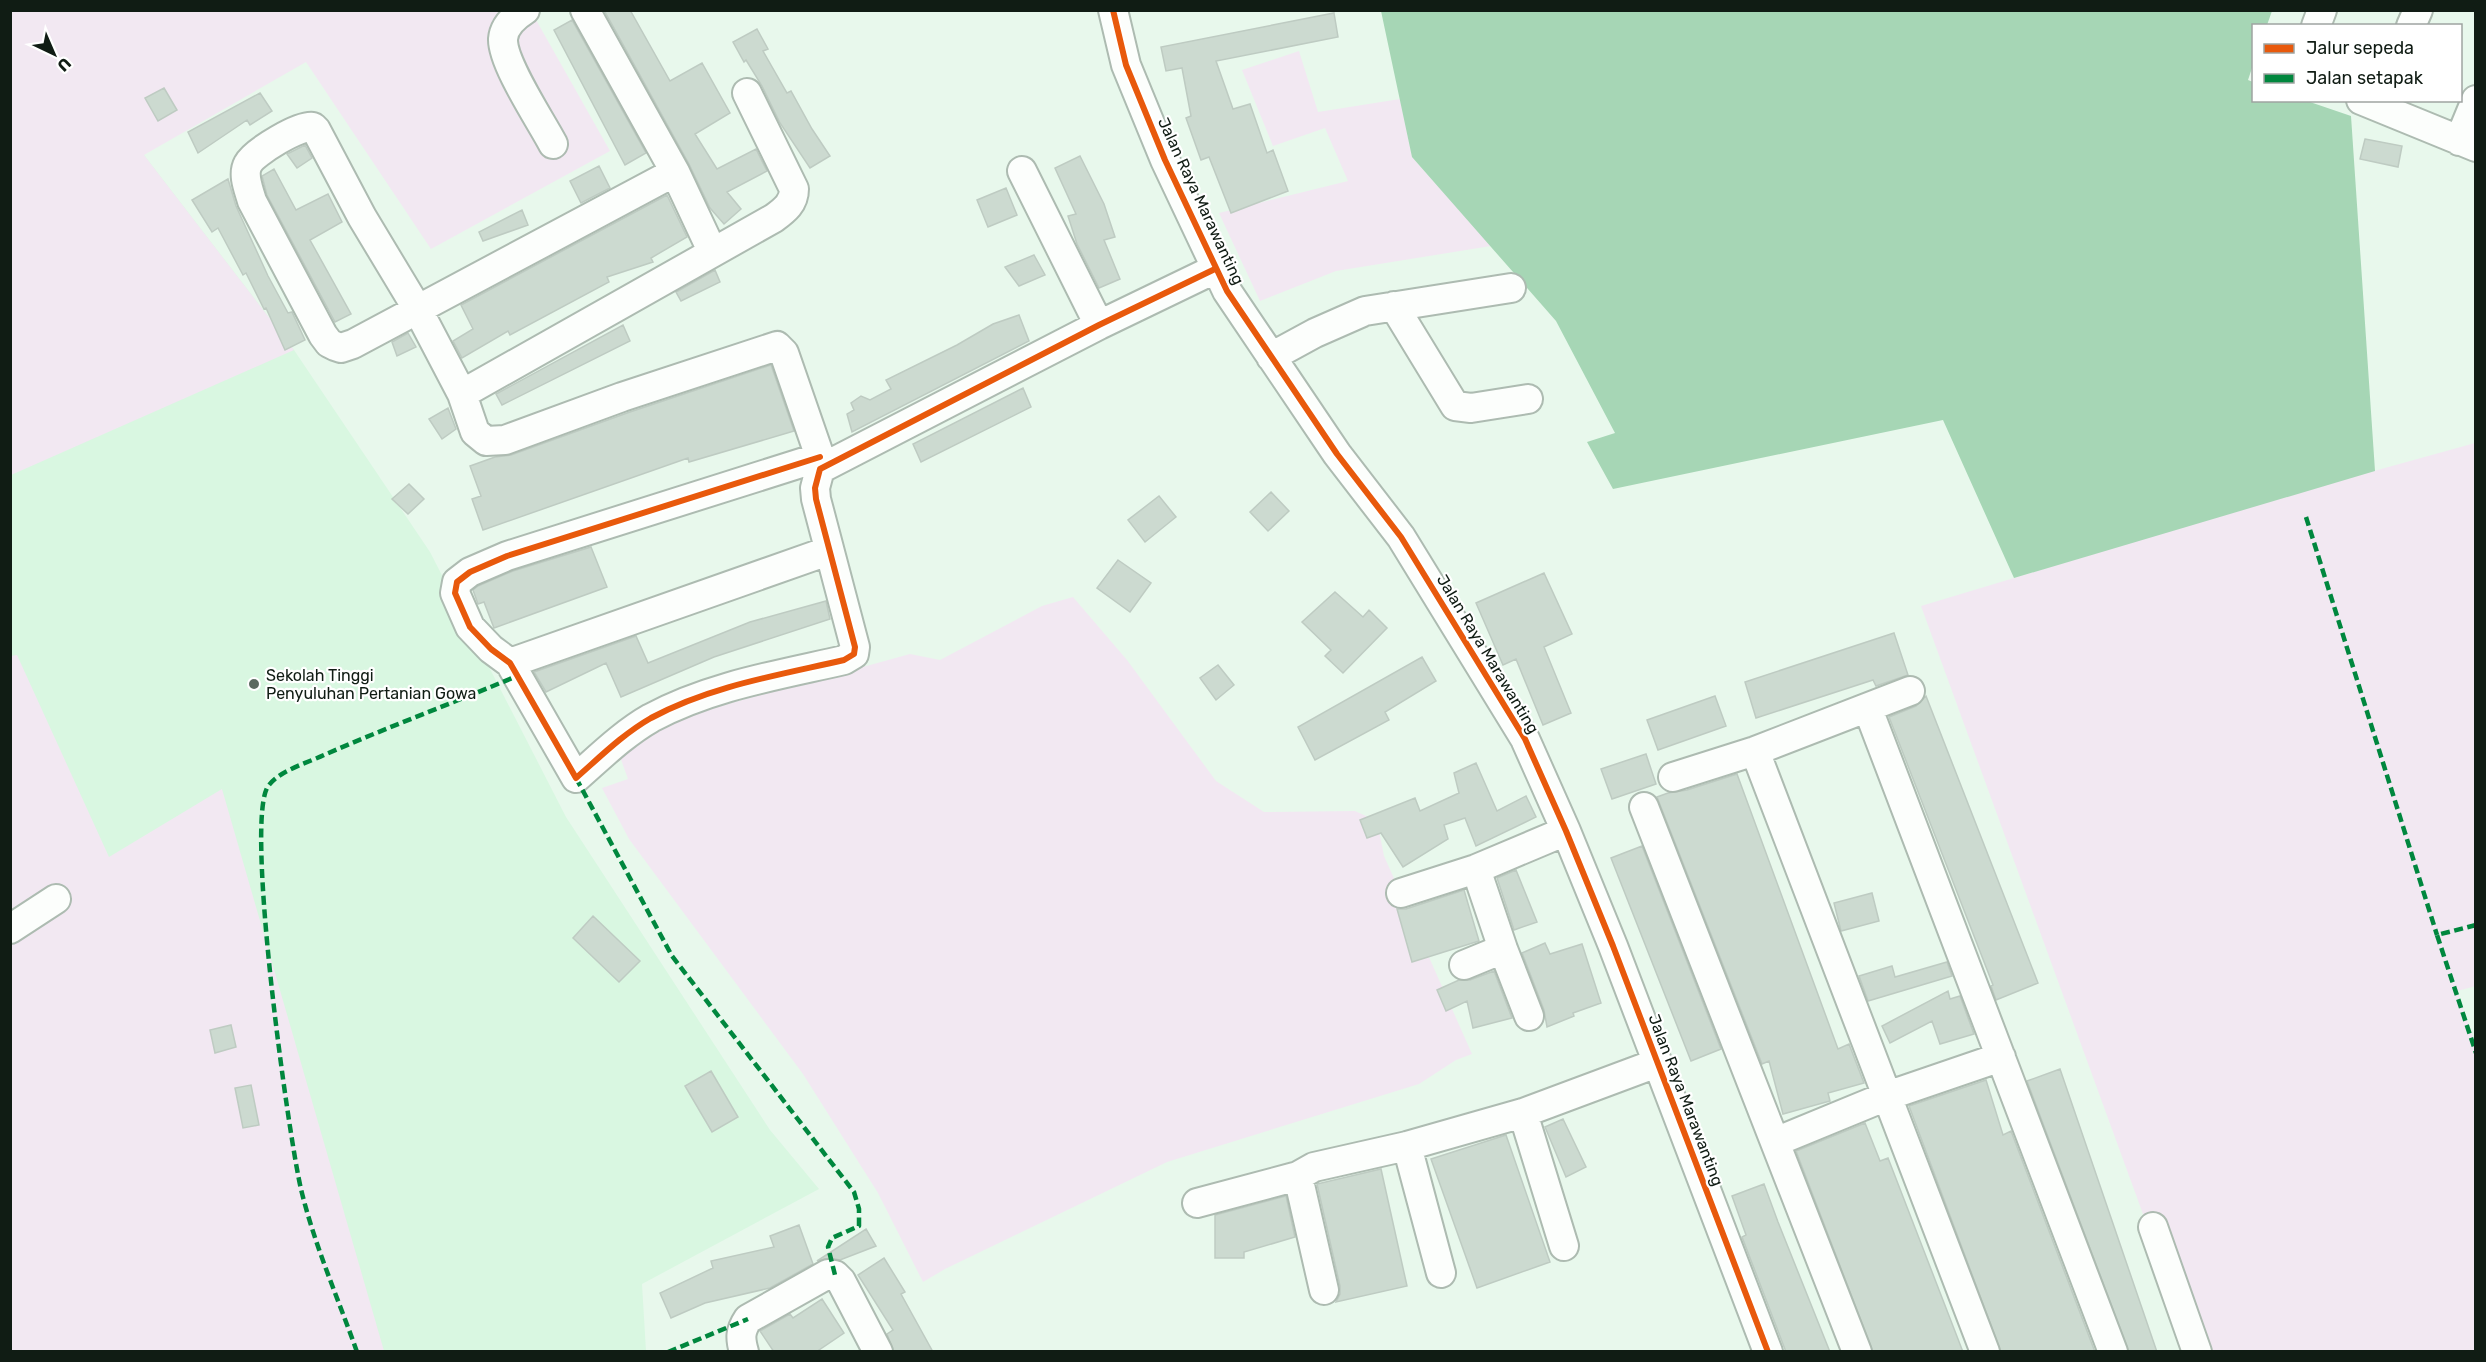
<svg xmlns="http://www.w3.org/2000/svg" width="2486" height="1362" viewBox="0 0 2486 1362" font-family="Rubik,sans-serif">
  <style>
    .built { fill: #d9f7e1 }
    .green { fill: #f2e8f2 }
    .water { fill: #a6d6b5 }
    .building { fill: #ccdad0; stroke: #becbc2; stroke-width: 1.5 }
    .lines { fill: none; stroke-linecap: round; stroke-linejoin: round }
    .minor-casing { stroke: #adbbb1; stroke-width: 32 }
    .minor { stroke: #fcfefc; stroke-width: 28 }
    .quiet { stroke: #00873e; stroke-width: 4.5; stroke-dasharray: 9 4.5; stroke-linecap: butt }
    .cycleway-casing { stroke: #fff; stroke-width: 10 }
    .cycleway { stroke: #e8590c; stroke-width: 6 }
    .poi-dot { fill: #5c6960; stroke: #fff; stroke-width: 2 }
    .labels { text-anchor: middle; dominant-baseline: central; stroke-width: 4.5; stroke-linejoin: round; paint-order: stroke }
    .street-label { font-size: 16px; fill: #101c14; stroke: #fff }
    .poi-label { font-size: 16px; fill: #101c14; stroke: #fff; text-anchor: start }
  </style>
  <rect width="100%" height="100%" fill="#e8f8ec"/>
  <path class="built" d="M10 11 144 155 294 350 430 552 566 817 770 1130 819 1189 642 1284 646 1351H11Z"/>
  <path class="green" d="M11 11H531L610 151 431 249 306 62 144 155 294 350 11 475Z
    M1299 51 1318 112 1400 99 1412 157 1491 246 1336 271 1260 301 1219 213 1348 181 1325 128 1273 146 1242 70Z
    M2475 443 2476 986 2457 991 2475 1042V1351H2193L1921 606 2302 491Z
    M1073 597 1127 660 1216 781 1264 812 1355 811 1377 821 1384 856 1472 1054 1456 1060 1419 1084 1167 1162 945 1269 923 1282 878 1193 803 1074 629 839 602 788 628 779 614 740 666 721 910 654 940 660 1042 606Z
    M17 655 109 857 222 789 384 1351H11L10 656Z"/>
  <path class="water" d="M1381 11H2272L2267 25 2254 26 2253 65 2248 80 2253 82 2254 100 2307 101 2351 116 2375 471 2014 578 1943 420 1613 489 1587 442 1615 433 1556 321 1412 157Z"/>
  <path class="building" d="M604 10H630L670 81 702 63 730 113 695 134 717 169 756 149 767 171 727 192 741 209 724 224 710 208 689 164Z
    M1334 13 1338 37 1216 61 1233 109 1250 104 1267 153 1273 150 1288 191 1231 213 1209 157 1201 160 1186 118 1191 116 1182 68 1166 71 1161 47Z
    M572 20 646 153 625 165 554 30Z
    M757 29 768 49 763 51 787 93 791 91 812 129 830 156 810 168 780 123 762 86 746 60 744 62 733 42Z
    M164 88 177 110 158 121 145 98Z
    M260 93 272 111 250 125 247 120 198 153 188 132Z
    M2365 139 2402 146 2398 167 2360 159Z
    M305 145 312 158 297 168 287 154Z
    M1080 156 1104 204 1115 237 1104 240 1120 279 1099 288 1077 244 1068 216 1076 214 1055 168Z
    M599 166 610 188 581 203 570 181Z
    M274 169 296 210 328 194 342 222 310 240 351 314 335 322 267 195 262 176Z
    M228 179 236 206 268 276 288 313 292 312 305 340 285 350 266 308 264 309 246 273 243 275 218 228 212 232 192 200Z
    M1006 188 1017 215 988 227 977 200Z
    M667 195 687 237 651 258 653 262 607 277 609 282 510 335 508 331 462 358 453 341 473 329 461 305Z
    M522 210 528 225 483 241 479 232Z
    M1034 255 1045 275 1019 286 1005 267Z
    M715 270 720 282 681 301 676 292Z
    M1019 315 1029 341 852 432 847 414 854 410 851 403 861 396 870 400 891 389 886 380 957 345 993 324Z
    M623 325 630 341 502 405 496 394Z
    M408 333 416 347 397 356 392 342Z
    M771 365 794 431 689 462 688 458 483 530 472 499 481 496 470 466 495 457 511 455 627 413Z
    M1023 388 1031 407 921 462 913 444Z
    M448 408 456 429 442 439 429 419Z
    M409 484 424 499 408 514 392 499Z
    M1271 492 1289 511 1268 531 1250 512Z
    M1159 496 1176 517 1145 542 1128 520Z
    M591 547 607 587 494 628 484 602 478 604 473 590 478 586 513 571Z
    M1118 560 1151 583 1130 612 1097 588Z
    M1544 573 1572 634 1544 647 1571 713 1543 725 1516 659 1503 665 1476 603Z
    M1335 592 1363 617 1369 610 1387 628 1343 673 1325 656 1331 650 1302 622Z
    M826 601 830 619 714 657 621 697 606 663 546 692 534 672 636 636 648 663 750 622Z
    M1894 633 1908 675 1876 686 1873 680 1756 718 1745 682Z
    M1422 657 1436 681 1385 712 1389 720 1315 760 1298 727Z
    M1218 665 1234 685 1216 700 1200 678Z
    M1715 696 1726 726 1658 750 1647 720Z
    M1926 696 2038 983 1996 1000 1991 986 1993 985 1889 717 1916 706Z
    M1646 754 1656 784 1612 799 1601 769Z
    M1476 763 1497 811 1526 796 1536 817 1476 846 1465 818 1444 825 1448 839 1403 867 1381 833 1367 838 1360 820 1415 798 1420 811 1459 793 1454 773Z
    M1737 774 1838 1049 1849 1044 1864 1083 1828 1093 1830 1101 1783 1114 1769 1061 1762 1064 1657 797 1668 793 1687 790Z
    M1642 846 1721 1049 1691 1061 1611 858Z
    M1516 870 1537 922 1514 930 1497 878Z
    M1464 890 1479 941 1412 962 1397 909H1406Z
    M1872 893 1879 921 1841 931 1834 903Z
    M593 916 640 961 619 982 573 938Z
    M1545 943 1550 954 1582 944 1601 1003 1573 1013 1574 1016 1547 1027 1544 1010 1522 953Z
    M1947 962 1952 976 1868 1001 1859 976 1892 966 1895 977Z
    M1494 971 1512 1018 1473 1028 1467 1001 1446 1011 1437 990 1459 980H1470Z
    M1948 991 1950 999 1960 996 1974 1034 1940 1044 1932 1021 1890 1043 1882 1026Z
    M231 1025 236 1047 215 1053 210 1030Z
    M2060 1069 2157 1352H2129L2027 1081Z
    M711 1071 738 1117 712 1132 685 1086Z
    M1986 1080 2003 1135 2011 1131 2095 1352H2001L1909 1106Z
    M251 1085 259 1125 243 1128 235 1088Z
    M1563 1119 1586 1167 1566 1177 1545 1127Z
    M1865 1123 1880 1161 1888 1158 1963 1352H1873L1796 1151Z
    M1506 1135 1550 1262 1477 1288 1431 1159Z
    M1381 1169 1407 1286 1336 1302 1340 1294V1286L1317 1184Z
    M1764 1184 1778 1222 1830 1352H1786L1778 1331 1742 1237 1746 1235 1732 1196Z
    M1286 1196 1295 1237 1244 1252V1258H1215V1215Z
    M799 1225 813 1264 770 1288 705 1303 671 1318 660 1293 713 1268 711 1261 774 1247 770 1236Z
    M866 1229 876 1246 840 1260 830 1258 817 1261Z
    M884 1258 905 1292 901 1294 933 1352H894L887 1334 893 1330 858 1275Z
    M822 1299 844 1333 816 1352H774L760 1331 790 1314 793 1318Z"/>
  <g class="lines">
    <defs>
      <path id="minor" d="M525 10C514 17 504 26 503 39 502 63 541 121 553 144
        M585 10 675 172 712 251
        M1113 10 1126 65 1165 160 1227 291 1337 454 1401 537 1525 739 1566 831 1613 946 1768 1352
        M2316 26 2322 10
        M2411 26 2418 10
        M2361 100 2476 147
        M2459 141 2476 100
        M1022 171 1099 325
        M675 172 353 344 341 348 335 346 329 343 323 335 252 201C249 190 242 175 248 164 254 152 301 124 313 127L316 130 362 217 418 310 462 394 475 432 486 441 505 440 622 397 777 346 784 353 820 457V469
        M1394 306 1455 406 1471 408 1528 399
        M1271 357 1315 333 1365 311 1511 288
        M462 394 774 218C785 210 794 203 794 189L747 93
        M820 457 507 556 470 572 457 582 455 593 470 627 491 649 510 663 576 778C600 757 623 734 651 718 710 686 779 675 844 660L854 654 855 647 816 499 815 488 820 469 1099 325 1215 269
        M510 663 828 551
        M1868 709 2113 1352
        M1755 751 1985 1352
        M1673 777 1755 751 1910 691
        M1644 807 1857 1352
        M1476 869 1503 949 1529 1016
        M1401 893 1476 869 1566 831
        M10 929 56 899
        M1464 965 1503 949
        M1523 1113 1564 1246
        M1775 1142 1887 1096 2001 1057
        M1407 1146 1441 1273
        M1298 1176 1324 1290
        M1197 1203 1298 1176 1314 1167 1407 1146 1523 1113 1657 1063
        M2153 1227 2197 1352
        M744 1352C740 1338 740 1331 748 1319L828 1274 835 1275 841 1281 878 1352"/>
    </defs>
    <use href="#minor" class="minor-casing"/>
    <use href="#minor" class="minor"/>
    <path class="quiet" d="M2306 517 2437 935
      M576 778 672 956 854 1192 859 1209V1226L832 1238 828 1247 835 1275
      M2476 925 2437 935 2476 1053
      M357 1352C338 1298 314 1244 301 1189 289 1139 243 813 269 785 281 770 307 763 324 755 388 727 453 703 517 676
      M668 1352 748 1319"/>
    <defs>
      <path id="cycleway" d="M1113 10 1126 65 1165 160 1227 291 1337 454 1401 537 1525 739 1566 831 1613 946 1768 1352
        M820 457 507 556 470 572 457 582 455 593 470 627 491 649 510 663 576 778C600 757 623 734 651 718 710 686 779 675 844 660L854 654 855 647 816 499 815 488 820 469 1099 325 1215 269"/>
    </defs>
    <use href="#cycleway" class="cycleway-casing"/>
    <use href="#cycleway" class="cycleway"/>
  </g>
  <circle class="poi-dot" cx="254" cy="684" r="6"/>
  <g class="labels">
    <g class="street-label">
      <text transform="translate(1201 201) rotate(65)">Jalan Raya Marawanting</text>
      <text transform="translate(1488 654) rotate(59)">Jalan Raya Marawanting</text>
      <text transform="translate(1686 1100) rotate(69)">Jalan Raya Marawanting</text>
    </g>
    <g class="poi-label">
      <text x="266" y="675">Sekolah Tinggi<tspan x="266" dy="18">Penyuluhan Pertanian Gowa</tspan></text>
    </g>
  </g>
  <rect width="2486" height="1362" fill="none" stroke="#101c14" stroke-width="24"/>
  <rect x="2252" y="24" width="210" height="78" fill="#ffffff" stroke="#9fa4a1" stroke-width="1.5"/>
  <rect x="2264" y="44" width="30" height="9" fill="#e8590c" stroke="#9fa4a1" stroke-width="1.5"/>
  <text x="2306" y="54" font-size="18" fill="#101c14">Jalur sepeda</text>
  <rect x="2264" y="74" width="30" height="9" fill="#00873e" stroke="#9fa4a1" stroke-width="1.5"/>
  <text x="2306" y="84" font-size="18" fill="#101c14">Jalan setapak</text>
  <g transform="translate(54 54) rotate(136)" stroke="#ffffff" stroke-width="4.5" paint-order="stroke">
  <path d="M0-4.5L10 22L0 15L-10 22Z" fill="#101c14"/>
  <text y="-9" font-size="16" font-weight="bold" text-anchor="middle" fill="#101c14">U</text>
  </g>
</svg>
